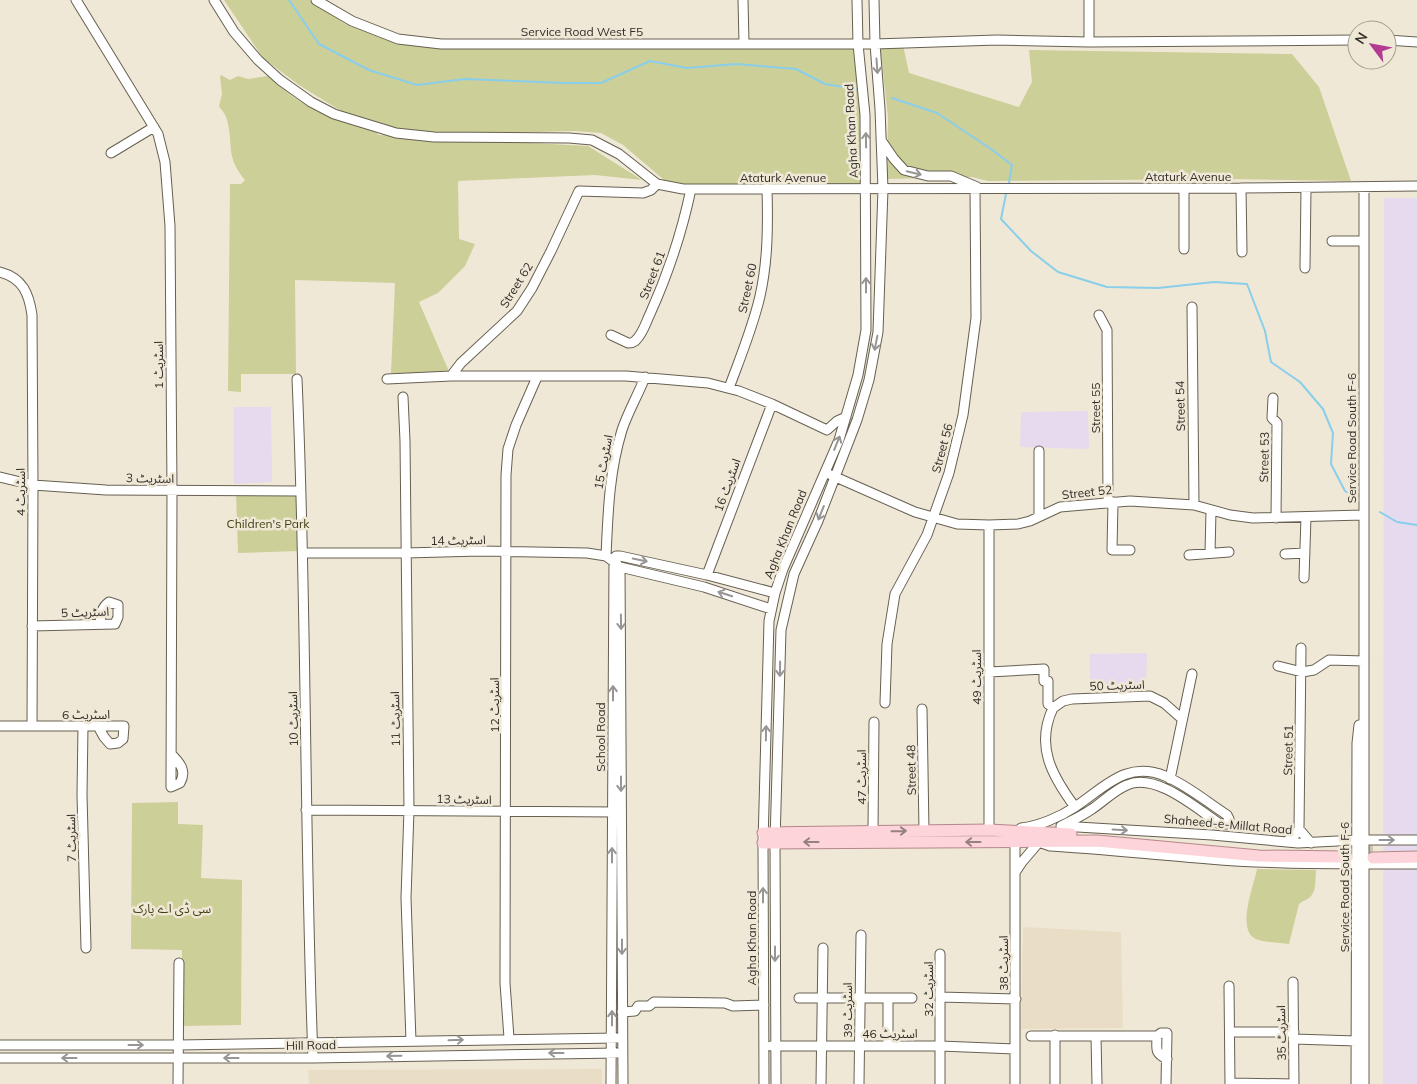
<svg xmlns="http://www.w3.org/2000/svg" width="1417" height="1084" viewBox="0 0 1417 1084" font-family="Mulish,'Noto Sans Arabic',sans-serif">
  <style>
    .commercial { fill: #e5daee }
    .built { fill: #e9dec5 }
    .green { fill: #cccf97 }
    .lines { fill: none; stroke-linecap: round; stroke-linejoin: round }
    .stream { stroke: #89ceea; stroke-width: 2 }
    .major-tunnel { stroke: #cac3b4; stroke-width: 11; stroke-dasharray: 11 5.5; stroke-linecap: butt }
    .minor-casing { stroke: #676051; stroke-width: 11 }
    .major-casing { stroke: #b4878a; stroke-width: 13 }
    .minor { stroke: #fff; stroke-width: 9 }
    .major { stroke: #fcd4d9; stroke-width: 11 }
    .oneway { stroke: #989694 }
    .oneway2 { stroke: #968180 }
    .labels { text-anchor: middle; dominant-baseline: central; stroke-width: 5; stroke-linejoin: round; paint-order: stroke }
    .street-label { font-size: 12px; fill: #312e28; stroke: #f0e8d7 }
    .park-label { font-size: 12px; fill: #3f4011; stroke: #f0e8d7 }
  </style>
  <rect width="100%" height="100%" fill="#f0e8d7"/>
  <path class="commercial" d="M1384 198H1417V1084H1383Z
    M234 407H271L272 482 234 484Z
    M1088 411 1089 449 1020 447 1021 412Z
    M1147 653 1146 688H1090V654Z"/>
  <path class="built" d="M1023 927 1121 932 1123 1028 1021 1029Z
    M602 1069V1084H309L308 1070Z"/>
  <path class="green" d="M224 0H309L345 24 389 41 440 48 853 46 862 130V186L670 185 623 145 601 133 574 131 503 133 451 132 433 133 391 130 341 111 299 85 263 58Z
    M880 45H903L909 73 1019 107 1032 82 1029 50 1292 54 1319 87 1351 181 1231 179 988 181 972 177 887 179 888 117Z
    M221 75 230 80 238 76 248 79 268 76C284 91 305 107 325 115 340 122 368 125 379 135L588 146 642 180 595 175 458 181 459 239 475 244 465 266 438 293 419 302 451 376 391 373 395 283 295 280 296 374H241V392L228 391 230 184H241L245 180C225 156 234 146 227 120 226 114 221 110 219 106L222 94 220 77Z
    M298 493 300 551 238 553 236 494Z
    M178 802V824L203 825 201 878 242 880 241 1025 181 1026 182 950 131 949 132 803Z
    M1257 869 1316 870C1315 879 1317 892 1309 898 1305 901 1302 901 1299 904L1289 944C1280 943 1260 942 1254 938 1237 927 1254 885 1257 869Z"/>
  <g class="lines">
    <path class="stream" d="M289 0 319 44 369 70 417 85 465 79 564 83H601L650 61 687 68 736 64 796 69 825 84 856 89
      M892 98 937 113 991 149 1012 165 1009 183
      M1006 194 1001 219 1031 251 1058 272 1107 287 1158 288 1214 282 1247 284 1265 331 1271 362 1300 382 1323 409 1333 433 1331 464 1345 491 1358 499
      M1380 512 1397 522 1417 525"/>
    <path class="major-tunnel" d="M1347 852 1373 851"/>
    <defs>
      <path id="minor" d="M76 0 158 134 165 162 170 226 172 491 171 787 180 783C187 771 180 763 171 754
        M214 0 234 32 258 60 280 80 311 102 334 114 396 133 434 137 569 138 592 140 619 154 657 184 683 189 1241 188 1417 186
        M316 0 352 21 398 39 441 44H875L997 40 1089 42 1357 40
        M743 0 744 43
        M1387 40 1417 42
        M1089 42V0
        M881 140 894 159 904 170 928 176H951L977 187
        M111 153 154 127
        M1364 187V1084
        M1184 188V249
        M1241 188 1242 252
        M1332 241H1363
        M1305 268 1306 188
        M0 272C23 278 29 294 32 315L33 485 32 726
        M1192 307 1194 505
        M1099 315 1107 330 1108 502
        M611 335 628 343C632 343 632 343 635 341 643 334 646 322 650 314 668 274 682 232 691 189
        M451 376 461 363 517 311 532 288 551 251 579 191 643 193 651 190 657 184
        M297 379C307 605 304 832 313 1058
        M387 379 451 376H626L708 383 739 391 772 404 827 430 837 421 846 417
        M729 388C740 358 753 327 760 296 768 261 768 224 767 188
        M403 397 405 441 409 810 406 898 411 1041
        M1273 398 1272 418 1277 423 1276 518
        M831 475 915 512 957 524 989 525 1018 524 1030 521 1060 507 1130 501 1194 505 1230 515 1253 518 1363 515
        M0 477 33 485 106 490 300 491
        M1113 502 1112 550H1130
        M1039 515V451
        M303 553H406L480 551 587 553 606 556 617 564
        M1210 553 1211 511
        M1285 554 1305 553
        M1189 555 1229 552
        M606 556C608 513 609 472 622 430 628 412 638 395 645 377
        M707 575 772 404
        M1304 578 1306 517
        M32 626 115 624 118 617V605L109 602C101 608 101 614 100 624
        M1278 666 1302 672 1314 670 1329 660 1364 661
        M989 672 1044 669V681H1048V704L1053 708 1063 701 1072 699 1150 696 1164 703 1181 718
        M885 703 887 644 895 594 927 535 949 473 963 415 976 318 975 189
        M1053 708C1035 746 1052 776 1075 807
        M922 709 924 831
        M0 726H124L123 739 118 743 110 744 104 737 99 728
        M83 726 82 795 86 948
        M1170 779 1192 674
        M306 810 616 812
        M1061 826 1212 835 1298 843 1357 840H1417
        M1021 828C1039 826 1060 817 1075 807 1104 788 1126 760 1165 776 1187 785 1207 802 1227 815L1229 819 1227 824H1220C1197 809 1156 772 1127 785 1114 790 1103 802 1092 809 1082 816 1071 821 1061 826
        M1299 829 1301 648
        M989 830V525
        M873 831 874 722
        M1286 842 1296 834 1299 829 1311 843
        M1015 843V1084
        M1016 871 1022 862 1039 842 1050 846C1103 849 1156 855 1209 859 1278 865 1348 863 1417 864
        M1293 982 1294 1084
        M1229 986 1230 1084
        M940 997 1016 999
        M799 998H912
        M888 998V1046
        M622 1012 635 1011 638 1006H649L654 1002 725 1003 733 1006 764 1005
        M1230 1032H1294
        M1031 1036H1157
        M1096 1036 1097 1084
        M509 1038 505 983 506 475 508 449 516 425 537 377
        M1294 1039 1356 1041
        M0 1045H178L617 1038
        M771 1046H940L1015 1049
        M0 1058H313L617 1053
        M1230 1083 1294 1084
        M178 1084 179 963
        M611 1084 614 558 616 556H620L707 575 775 593
        M623 1084 620 567 704 587 771 609
        M764 1084 763 843 769 621 775 593 783 569 839 440 858 375 866 330 865 115 858 44 857 0
        M776 1084 775 842 781 630 794 574 818 521 857 420 869 380 878 332 883 189 880 109 875 44 874 0
        M821 1084 823 948
        M859 1084 861 935
        M940 1084V954
        M1055 1084V1035
        M1166 1084 1167 1033H1161L1157 1036C1157 1049 1154 1053 1167 1059
        M1356 1084 1357 743 1359 725"/>
      <path id="major" d="M763 833 989 830 1071 834
        M763 843 1097 841 1259 856 1347 857
        M1373 858 1417 857"/>
    </defs>
    <use href="#minor" class="minor-casing"/>
    <use href="#major" class="major-casing"/>
    <use href="#minor" class="minor"/>
    <use href="#major" class="major"/>
  </g>
  <defs><path id="oneway-shaft" d="M-6 0H5M1.5-3L5.5 0L1.5 3" fill="none" stroke-width="1.6" stroke-linecap="round" stroke-linejoin="round" transform="scale(1.25)"/></defs>
  <g class="oneway">
    <use href="#oneway-shaft" transform="translate(877 66) rotate(86)"/>
    <use href="#oneway-shaft" transform="translate(866 140) rotate(-91)"/>
    <use href="#oneway-shaft" transform="translate(914 173) rotate(13)"/>
    <use href="#oneway-shaft" transform="translate(866 285) rotate(-90)"/>
    <use href="#oneway-shaft" transform="translate(876 343) rotate(101)"/>
    <use href="#oneway-shaft" transform="translate(837 443) rotate(-68)"/>
    <use href="#oneway-shaft" transform="translate(821 513) rotate(112)"/>
    <use href="#oneway-shaft" transform="translate(640 560) rotate(12)"/>
    <use href="#oneway-shaft" transform="translate(725 594) rotate(-162)"/>
    <use href="#oneway-shaft" transform="translate(621 622) rotate(89)"/>
    <use href="#oneway-shaft" transform="translate(780 669) rotate(91)"/>
    <use href="#oneway-shaft" transform="translate(613 693) rotate(-90)"/>
    <use href="#oneway-shaft" transform="translate(766 733) rotate(-89)"/>
    <use href="#oneway-shaft" transform="translate(621 784) rotate(90)"/>
    <use href="#oneway-shaft" transform="translate(1120 830) rotate(3)"/>
    <use href="#oneway-shaft" transform="translate(1387 840)"/>
    <use href="#oneway-shaft" transform="translate(612 855) rotate(-90)"/>
    <use href="#oneway-shaft" transform="translate(763 895) rotate(-90)"/>
    <use href="#oneway-shaft" transform="translate(622 947) rotate(90)"/>
    <use href="#oneway-shaft" transform="translate(775 954) rotate(90)"/>
    <use href="#oneway-shaft" transform="translate(612 1018) rotate(-90)"/>
    <use href="#oneway-shaft" transform="translate(456 1040) rotate(-2)"/>
    <use href="#oneway-shaft" transform="translate(136 1045)"/>
    <use href="#oneway-shaft" transform="translate(556 1053) rotate(180)"/>
    <use href="#oneway-shaft" transform="translate(394 1056) rotate(179)"/>
    <use href="#oneway-shaft" transform="translate(69 1058) rotate(-180)"/>
    <use href="#oneway-shaft" transform="translate(231 1058) rotate(180)"/>
  </g>
  <g class="oneway2">
    <use href="#oneway-shaft" transform="translate(899 831) rotate(-1)"/>
    <use href="#oneway-shaft" transform="translate(811 842) rotate(180)"/>
    <use href="#oneway-shaft" transform="translate(973 842) rotate(-180)"/>
  </g>
  <g class="labels">
    <g class="street-label">
      <text x="582" y="31">Service Road West F5</text>
      <text transform="translate(851 131) rotate(-93)">Agha Khan Road</text>
      <text x="1188" y="176">Ataturk Avenue</text>
      <text x="783" y="177">Ataturk Avenue</text>
      <text transform="translate(652 275) rotate(-69)">Street 61</text>
      <text transform="translate(516 285) rotate(-58)">Street 62</text>
      <text transform="translate(747 288) rotate(-78)">Street 60</text>
      <text transform="translate(158 365) rotate(-90)">اسٹریٹ 1</text>
      <text transform="translate(1180 406) rotate(-91)">Street 54</text>
      <text transform="translate(1095 408) rotate(-90)">Street 55</text>
      <text transform="translate(1351 438) rotate(-90)">Service Road South F-6</text>
      <text transform="translate(942 448) rotate(-75)">Street 56</text>
      <text transform="translate(1264 457) rotate(-89)">Street 53</text>
      <text transform="translate(603 462) rotate(-79)">اسٹریٹ 15</text>
      <text transform="translate(150 478) rotate(1)">اسٹریٹ 3</text>
      <text transform="translate(727 485) rotate(-70)">اسٹریٹ 16</text>
      <text transform="translate(20 492) rotate(-90)">اسٹریٹ 4</text>
      <text transform="translate(1087 492) rotate(-6)">Street 52</text>
      <text transform="translate(785 534) rotate(-68)">Agha Khan Road</text>
      <text transform="translate(458 540) rotate(-1)">اسٹریٹ 14</text>
      <text transform="translate(85 612) rotate(-2)">اسٹریٹ 5</text>
      <text transform="translate(976 677) rotate(-90)">اسٹریٹ 49</text>
      <text transform="translate(1117 685) rotate(-2)">اسٹریٹ 50</text>
      <text transform="translate(494 705) rotate(-90)">اسٹریٹ 12</text>
      <text x="86" y="714">اسٹریٹ 6</text>
      <text transform="translate(293 719) rotate(-91)">اسٹریٹ 10</text>
      <text transform="translate(395 719) rotate(-91)">اسٹریٹ 11</text>
      <text transform="translate(600 737) rotate(-90)">School Road</text>
      <text transform="translate(1288 750) rotate(-89)">Street 51</text>
      <text transform="translate(911 770) rotate(-91)">Street 48</text>
      <text transform="translate(861 777) rotate(-90)">اسٹریٹ 47</text>
      <text transform="translate(464 799) rotate(1)">اسٹریٹ 13</text>
      <text transform="translate(1228 824) rotate(5)">Shaheed-e-Millat Road</text>
      <text transform="translate(71 838) rotate(-91)">اسٹریٹ 7</text>
      <text transform="translate(1344 887) rotate(-90)">Service Road South F-6</text>
      <text transform="translate(751 938) rotate(-90)">Agha Khan Road</text>
      <text transform="translate(1003 963) rotate(-90)">اسٹریٹ 38</text>
      <text transform="translate(928 989) rotate(-90)">اسٹریٹ 32</text>
      <text transform="translate(847 1010) rotate(-90)">اسٹریٹ 39</text>
      <text x="890" y="1033">اسٹریٹ 46</text>
      <text transform="translate(1281 1033) rotate(-91)">اسٹریٹ 35</text>
      <text transform="translate(311 1045) rotate(-1)">Hill Road</text>
    </g>
    <g class="park-label">
      <text x="268" y="523">Children's Park</text>
      <text x="172" y="908">سی ڈی اے پارک</text>
    </g>
  </g>
  <g transform="translate(1372 45) rotate(302)"><circle r="24" fill="#f0e8d7" stroke="#a49e91"/>
  <path d="M0-4L9 19L0 12L-9 19Z" fill="#b33b91"/>
  <text y="-8" font-size="14" font-weight="bold" text-anchor="middle" fill="#312e28">N</text>
  </g>
</svg>
